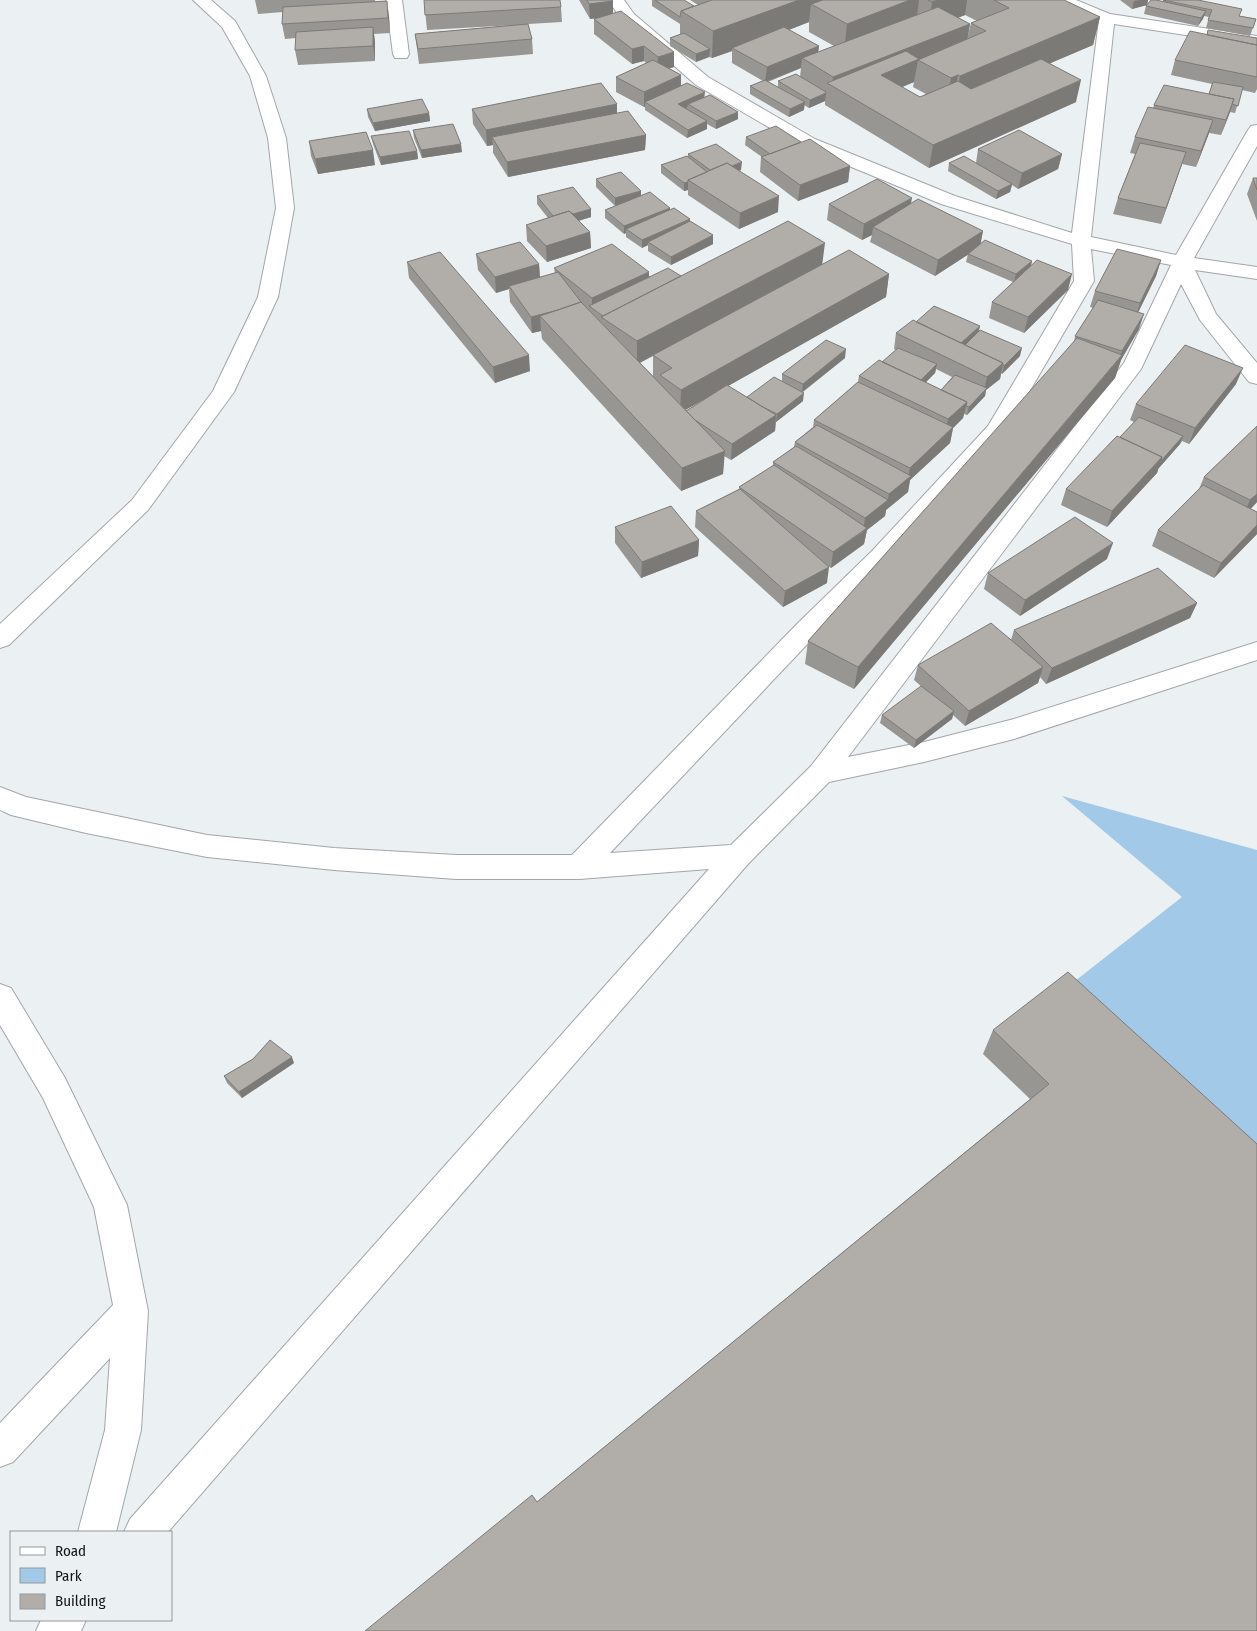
<svg xmlns="http://www.w3.org/2000/svg" width="1257" height="1631" viewBox="0 0 1257 1631" font-family="'Fira Sans Condensed',sans-serif">
  <style>
    .green { fill: #a2c9e7 }
    .lines { fill: none; stroke-linecap: round; stroke-linejoin: round }
    .minor-casing { stroke: #a2a6aa; stroke-width: 2 }
    .minor { fill: #fff; fill-rule: evenodd }
    .wall { fill: #989692; fill-rule: evenodd }
    .shaded-wall { fill: #7c7a77 }
    .building { fill: #b1aeaa; stroke: #7c7a77 }
  </style>
  <rect width="100%" height="100%" fill="#ebf0f3"/>
  <path class="green" d="M1062 796 1257 850V1183L1056 996 1182 897Z"/>
  <g class="lines">
    <defs>
      <path id="minor" d="M193 0H211L235 21 266 76 286 138 294 208 278 297 234 392 148 510 9 645 0 648V624L132 500 213 391 258 297 276 208 268 138 250 76 222 27Z
        M386 0H402L409 54 407 58H395L393 54Z
        M608 0H624L634 14 708 77 815 139 955 196 1072 233 1099 20 1056 3 1054 0H1076L1110 14 1257 36V46L1114 24 1091 237 1176 255 1248 130 1251 126 1257 125V146L1194 258 1257 267V279L1195 270 1216 314 1257 363V384L1249 382 1200 320 1181 284 1141 369 848 757 924 742 1014 719 1257 642V660L1014 739 924 762 829 782 748 864 168 1532H124L130 1519 709 869 579 879H456L334 870 207 857 86 833 11 815 0 810V787L26 797 207 835 334 848 456 855H572L797 624 872 551 988 426 1074 281 1072 244 941 204 803 147 696 85 622 20ZM1091 249 1171 265 1124 363 811 766 731 845 610 853 815 636 888 563 1004 435 1094 281Z
        M0 984 11 988 65 1078 127 1205 148 1311 141 1430 116 1532H78L105 1430 110 1358 13 1462 0 1467V1423L113 1305 94 1207 43 1098 0 1025Z
        M41 1620H86L81 1631H36Z"/>
    </defs>
    <use href="#minor" class="minor-casing"/>
    <use href="#minor" class="minor"/>
  </g>
  <path class="wall" d="M255 0H375V2L389 16 390 33 374 34 375 42V61L298 65 295 50 296 38 285 39 282 24 283 12 258 14Z
    M424 0 561 7 562 22 528 24 532 39 533 54 419 64 415 34 513 25 427 30Z
    M579 0H612L613 13 674 67 669 68 681 75V86L704 97 738 119 716 129 707 124V129L687 138 645 110V107H644L616 92V77L646 63 644 61 632 64 594 34V19L595 18 590 19Z
    M652 0H684L694 6 698 5 690 0H1064L1100 17 1093 45 1050 63 1076 102 929 168 825 105V101L809 108 804 105V110L789 117 750 94V86L763 81 732 63V51L712 58 709 57 696 62 670 46V38L680 34V24L652 6ZM965 15 977 21 971 23 967 39 970 24 958 18ZM809 22V32L834 46 818 52 819 46 789 30ZM801 68 800 77 778 81V87L768 82ZM914 82 913 87 926 94 920 97 902 87Z
    M1120 0H1148L1147 5 1132 9Z
    M1163 0 1240 16 1256 19 1250 36 1206 28 1209 17 1204 16 1198 26 1144 14 1146 6 1163 1Z
    M1207 35 1257 38V89L1255 93 1242 90 1235 113 1230 112 1221 135 1209 133 1196 167 1182 164 1161 224 1113 214 1118 198 1135 154 1130 153 1135 137 1153 108 1154 105 1209 94 1212 84 1171 75 1175 60Z
    M617 104V113L646 135 645 150 508 177 493 153V145L487 146 473 124 472 109Z
    M367 109 429 113 430 121 375 131 368 117Z
    M413 130 462 152 422 158 414 138Z
    M371 136 417 151 418 159 381 165 373 144Z
    M746 137 801 142 850 166 848 182 798 201 760 172 761 157H762L745 145Z
    M309 141 375 165 318 174 311 156Z
    M978 149 1062 154 1058 169 1018 189 1012 185 1010 192 996 199 948 171 949 163H976Z
    M688 154 741 170 739 171 778 212 739 229 688 195V190L684 191 661 173V165L688 156Z
    M1253 178H1257V221L1247 194Z
    M596 179 641 191V196L670 208V209L690 219 689 222 713 244 671 265 648 251V245L642 248 626 237V233L624 234 605 218V210L615 206 596 187Z
    M537 196 591 217 579 221 590 232 591 248 547 262 527 241 526 225 548 218 537 204Z
    M911 203 983 231 980 244 1032 261 1031 266 1068 290 1024 333 989 318 992 302 1013 282 966 262 968 254 935 276 870 242 872 235 862 240 827 220 829 204Z
    M476 254 539 264 540 277 555 273 554 268 649 276H681L822 264 889 274 886 297 728 386 747 397 782 381V374L845 358 803 392V401L776 422 775 431 731 460 724 456 723 474 681 491 542 339 541 331 532 333 510 302 509 289 496 293 478 270ZM653 356V376L640 363ZM713 394 686 411 685 410Z
    M1161 260 1156 276 1138 312 1139 329 1121 360 1115 378 854 689 805 664 808 641 1074 342 1075 336 1093 308 1090 307 1095 291Z
    M407 262 530 371 495 383 409 278Z
    M916 322 980 326 978 332 1020 356 1002 374 1001 373 1000 379 986 390 985 396 967 415 964 414 963 418 953 428 950 443 910 480 908 492 886 510 885 516 867 530 864 544 831 568 825 564 827 583 783 607 695 527 696 511 739 489V487L773 466V462L794 447 795 442 813 427 814 420 858 382 859 376 882 362 896 350 894 349 896 333ZM936 369 952 377 941 390 925 383 935 373Z
    M1236 384 1189 444 1182 441 1180 444 1158 469 1157 473 1107 527 1061 505 1066 489 1120 437 1134 422 1130 420 1136 404Z
    M1257 426V502L1251 509 1257 512V534L1214 578 1152 546 1158 530 1199 489 1204 477Z
    M615 527 699 540 698 556 641 578 615 543Z
    M1107 559 1020 616 984 589 988 573Z
    M1197 603 1190 618 1046 684 1040 677 1038 683 965 726 953 715 952 719 914 748 880 723 882 715 923 688 914 680 918 665 1011 640 1014 630Z
    M993 1030 1257 1144 537 1502 1030 1099 983 1054Z
    M253 1059 294 1063 242 1098 227 1083 224 1076Z"/>
  <path class="shaded-wall" d="M799 0H869L811 4 809 22 736 50 732 48V51L712 58 713 31Z
    M910 0H919L916 23 844 52 847 24Z
    M938 0H967L965 15 928 29 932 2Z
    M1139 0H1148L1147 5 1132 9 1134 1Z
    M387 1 389 16 390 33 388 18Z
    M613 1V16L590 19 589 4Z
    M1206 11 1203 19 1198 26 1201 18Z
    M1100 17 1093 45 955 104 960 76Z
    M970 24 966 46 918 60 914 82 878 97 832 86 833 77Z
    M373 27 375 42V61L373 46Z
    M644 46V61L632 64V49Z
    M819 46 817 61 802 58 801 68 765 82 767 67Z
    M710 49 709 57 696 62V54Z
    M674 52V67L657 72 658 57Z
    M681 75V90L645 102V107H644V92Z
    M958 75 953 103 946 106 951 78Z
    M1081 80 1076 102 929 168 933 145Z
    M705 92 704 100 688 104 687 108 678 112V104Z
    M826 93 825 101 809 108 810 100Z
    M1234 99 1229 115 1221 135 1226 120Z
    M805 102 804 110 789 117 790 109Z
    M617 104V119L492 137 493 145 487 146 486 130Z
    M738 112V119L716 129V121Z
    M429 113 430 121 375 131 373 123Z
    M1213 120 1208 136 1196 167 1201 151Z
    M707 121V129L687 138 688 130Z
    M646 135 645 150 508 177 507 162Z
    M461 144 462 152 422 158 421 150Z
    M373 150 375 165 318 174 315 159Z
    M417 151 418 159 381 165 380 157Z
    M1186 152 1181 167 1161 224 1166 208Z
    M1062 154 1058 169 1018 189 1022 173Z
    M742 162 741 170 713 181V173Z
    M850 166 848 182 798 201 800 185Z
    M688 182V190L684 191V183Z
    M1012 184 1010 192 996 199 998 191Z
    M641 191V199L615 206V198Z
    M779 196 778 212 739 229 740 213Z
    M912 198 909 214 873 227 872 235 862 240 864 224Z
    M670 208V216L626 229V233L624 234V226Z
    M591 209V217L555 227 554 219Z
    M690 219 689 227 648 242V245L642 248V240Z
    M983 231 980 247 935 276 938 260Z
    M590 232 591 248 547 262 546 246Z
    M713 235V244L671 265V257Z
    M825 243 822 266 637 364V341Z
    M1161 260 1156 276 1135 319 1140 303Z
    M1032 261 1030 269 1014 282 1016 274Z
    M539 264 540 280 509 286V289L496 293 495 277Z
    M649 272V288L592 308V298Z
    M889 274 886 297 680 413 681 390Z
    M1072 274 1068 290 1024 333 1028 317Z
    M582 304 540 316 541 331 532 333 531 317Z
    M1144 314 1139 329 1121 360 1115 378 854 689 858 667 1119 359 1122 351Z
    M980 326 978 334 958 352 960 344Z
    M1022 348 1020 356 1002 374 1004 366Z
    M846 349 845 358 802 392 803 384Z
    M529 355 530 371 495 383 493 367Z
    M1003 363 1000 379 986 390 985 396 967 415 969 407 984 391 987 377Z
    M937 364 935 373 917 391 919 383Z
    M1243 368 1236 384 1189 444 1195 428Z
    M804 393 803 401 776 422 777 414Z
    M967 402 963 418 953 428 950 443 910 480 908 492 886 510 889 494 908 478 910 468 945 435 948 419Z
    M776 415 775 431 731 460 732 444Z
    M1183 436 1180 444 1158 469 1161 461Z
    M725 451 723 474 681 491 682 468Z
    M1162 457 1157 473 1107 527 1112 511Z
    M1257 494V502L1243 516 1250 500Z
    M888 500 885 516 867 530 864 544 831 568 833 552 863 532 865 518Z
    M1257 525V534L1214 578 1221 563Z
    M699 540 698 556 641 578 642 562Z
    M1113 543 1107 559 1020 616 1025 600Z
    M829 567 827 583 783 607 785 591Z
    M1197 603 1190 618 1046 684 1052 668Z
    M1043 667 1038 683 965 726 969 711Z
    M954 711 952 719 914 748 916 740Z
    M292 1057 294 1063 242 1098 239 1092Z"/>
  <path class="building" d="M424 0H560L561 7 425 15Z
    M587 0H612L613 1 589 4Z
    M655 0H684L694 6 681 11 680 17Z
    M712 0H799L713 31 681 11Z
    M823 0H910L847 24 811 4Z
    M928 0H938L932 2Z
    M994 0H1064L1100 17 960 76 958 75 951 78 918 60 986 31 971 23 1009 8Z
    M1151 0H1156L1206 11 1201 18 1146 6Z
    M1163 0H1198L1242 9 1239 16 1256 19 1253 28 1208 20 1212 10Z
    M387 1 388 18 282 24 283 7Z
    M938 7 970 24 833 77 802 58Z
    M621 11 674 52 658 57 644 46 632 49 594 19Z
    M528 24 532 39 418 49 415 34Z
    M373 27V46L295 50 296 32Z
    M784 27 819 46 767 67 732 48Z
    M1208 30 1257 38V45L1207 35Z
    M1190 31 1257 45V77L1175 60Z
    M684 33 710 49 696 54 670 38Z
    M906 51 919 59 881 75 920 97 958 81 971 89 1041 59 1081 80 933 145 827 83Z
    M653 60 681 75 644 92 616 77Z
    M796 74 826 92V93L810 100 778 81Z
    M765 80 805 102 790 109 750 86Z
    M1213 82 1243 87 1238 106 1232 104 1234 99 1209 94Z
    M601 83 617 104 486 130 472 109Z
    M687 83 705 92 678 104 707 121 688 130 645 102Z
    M1164 85 1234 99 1226 120 1154 105Z
    M710 95 738 112 716 121 688 104Z
    M422 99 429 113 373 123 367 109Z
    M1148 107 1213 120 1201 151 1135 137Z
    M628 111 646 135 507 162 492 137Z
    M453 124 461 144 421 150 413 130Z
    M776 126 801 142 770 154 746 137Z
    M1019 130 1062 154 1022 173 978 149Z
    M409 131 417 151 380 157 371 136Z
    M366 132 373 150 315 159 309 141Z
    M810 139 850 166 800 185 761 157Z
    M1140 143 1186 152 1166 208 1118 198Z
    M716 144 742 162 732 166 727 163 710 170 688 154Z
    M687 156 707 172 688 180V182L684 183 661 165Z
    M964 156 1012 184 998 191 949 163Z
    M727 163 779 196 740 213 688 180Z
    M621 172 641 191 615 198 596 179Z
    M1253 178H1257V190Z
    M877 179 912 198 864 224 829 204Z
    M573 187 591 209 573 214 569 211 553 216 537 196Z
    M650 192 670 208 624 226 605 210Z
    M918 199 983 231 938 260 873 227Z
    M674 208 690 219 642 240 626 229Z
    M569 211 590 232 546 246 526 225Z
    M690 221 713 235 671 257 648 242Z
    M788 221 825 243 637 341 601 317Z
    M985 240 1032 261 1016 274 968 254Z
    M520 242 539 264 495 277 476 254Z
    M612 244 649 272 592 298 554 268Z
    M1117 249 1161 260 1140 303 1095 291Z
    M849 250 889 274 681 390 660 375 672 368 653 355Z
    M440 252 529 355 493 367 407 262Z
    M1037 260 1072 274 1028 317 992 302Z
    M668 268 681 276 603 316 589 306Z
    M558 272 581 302 558 310 531 317 509 286Z
    M1098 300 1144 314 1122 351 1075 336Z
    M581 302 725 451 682 468 540 316Z
    M934 306 980 326 961 343 916 322Z
    M913 320 1003 363 987 377 896 333Z
    M980 330 1022 348 1004 366 1003 365V363L965 345Z
    M1077 338 1122 355 858 667 808 641Z
    M826 340 846 349 803 384 782 374Z
    M1185 345 1243 368 1195 428 1136 404Z
    M898 348 937 364 921 380 882 362Z
    M879 360 967 402 948 419 859 376Z
    M955 375 987 388 969 407 966 406 967 402 941 390Z
    M774 377 804 393 777 414 761 406 747 397Z
    M858 382 953 427 910 468 814 420Z
    M727 385 776 415 732 444 695 420 686 411Z
    M1139 417 1183 436 1161 461 1162 457 1120 437Z
    M817 425 911 476 889 494 795 442Z
    M1257 426V494L1250 500 1204 477Z
    M1117 436 1162 457 1112 511 1066 489Z
    M796 446 888 500 865 518 773 462Z
    M774 465 867 528 833 552 739 487Z
    M1203 485 1257 512V525L1221 563 1158 530Z
    M740 489 829 567 785 591 696 511Z
    M671 506 699 540 642 562 615 527Z
    M1075 517 1113 543 1025 600 988 573Z
    M1158 568 1197 603 1052 668 1014 630Z
    M991 623 1043 667 969 711 918 665Z
    M921 686 954 711 916 740 882 715Z
    M1068 972 1257 1144V1631H365L532 1495 537 1502 1049 1084 993 1030Z
    M270 1040 292 1057 239 1092 224 1076 253 1059Z"/>
  <rect x="10" y="1531" width="162" height="90" fill="#ebf0f3" stroke="#95989a"/>
  <rect x="20" y="1547" width="25" height="8" fill="#ffffff" stroke="#95989a"/>
  <text x="55" y="1556" font-size="15" fill="#131415">Road</text>
  <rect x="20" y="1568" width="25" height="15" fill="#a2c9e7" stroke="#95989a"/>
  <text x="55" y="1581" font-size="15" fill="#131415">Park</text>
  <rect x="20" y="1594" width="25" height="15" fill="#b1aeaa" stroke="#95989a"/>
  <text x="55" y="1606" font-size="15" fill="#131415">Building</text>
</svg>
